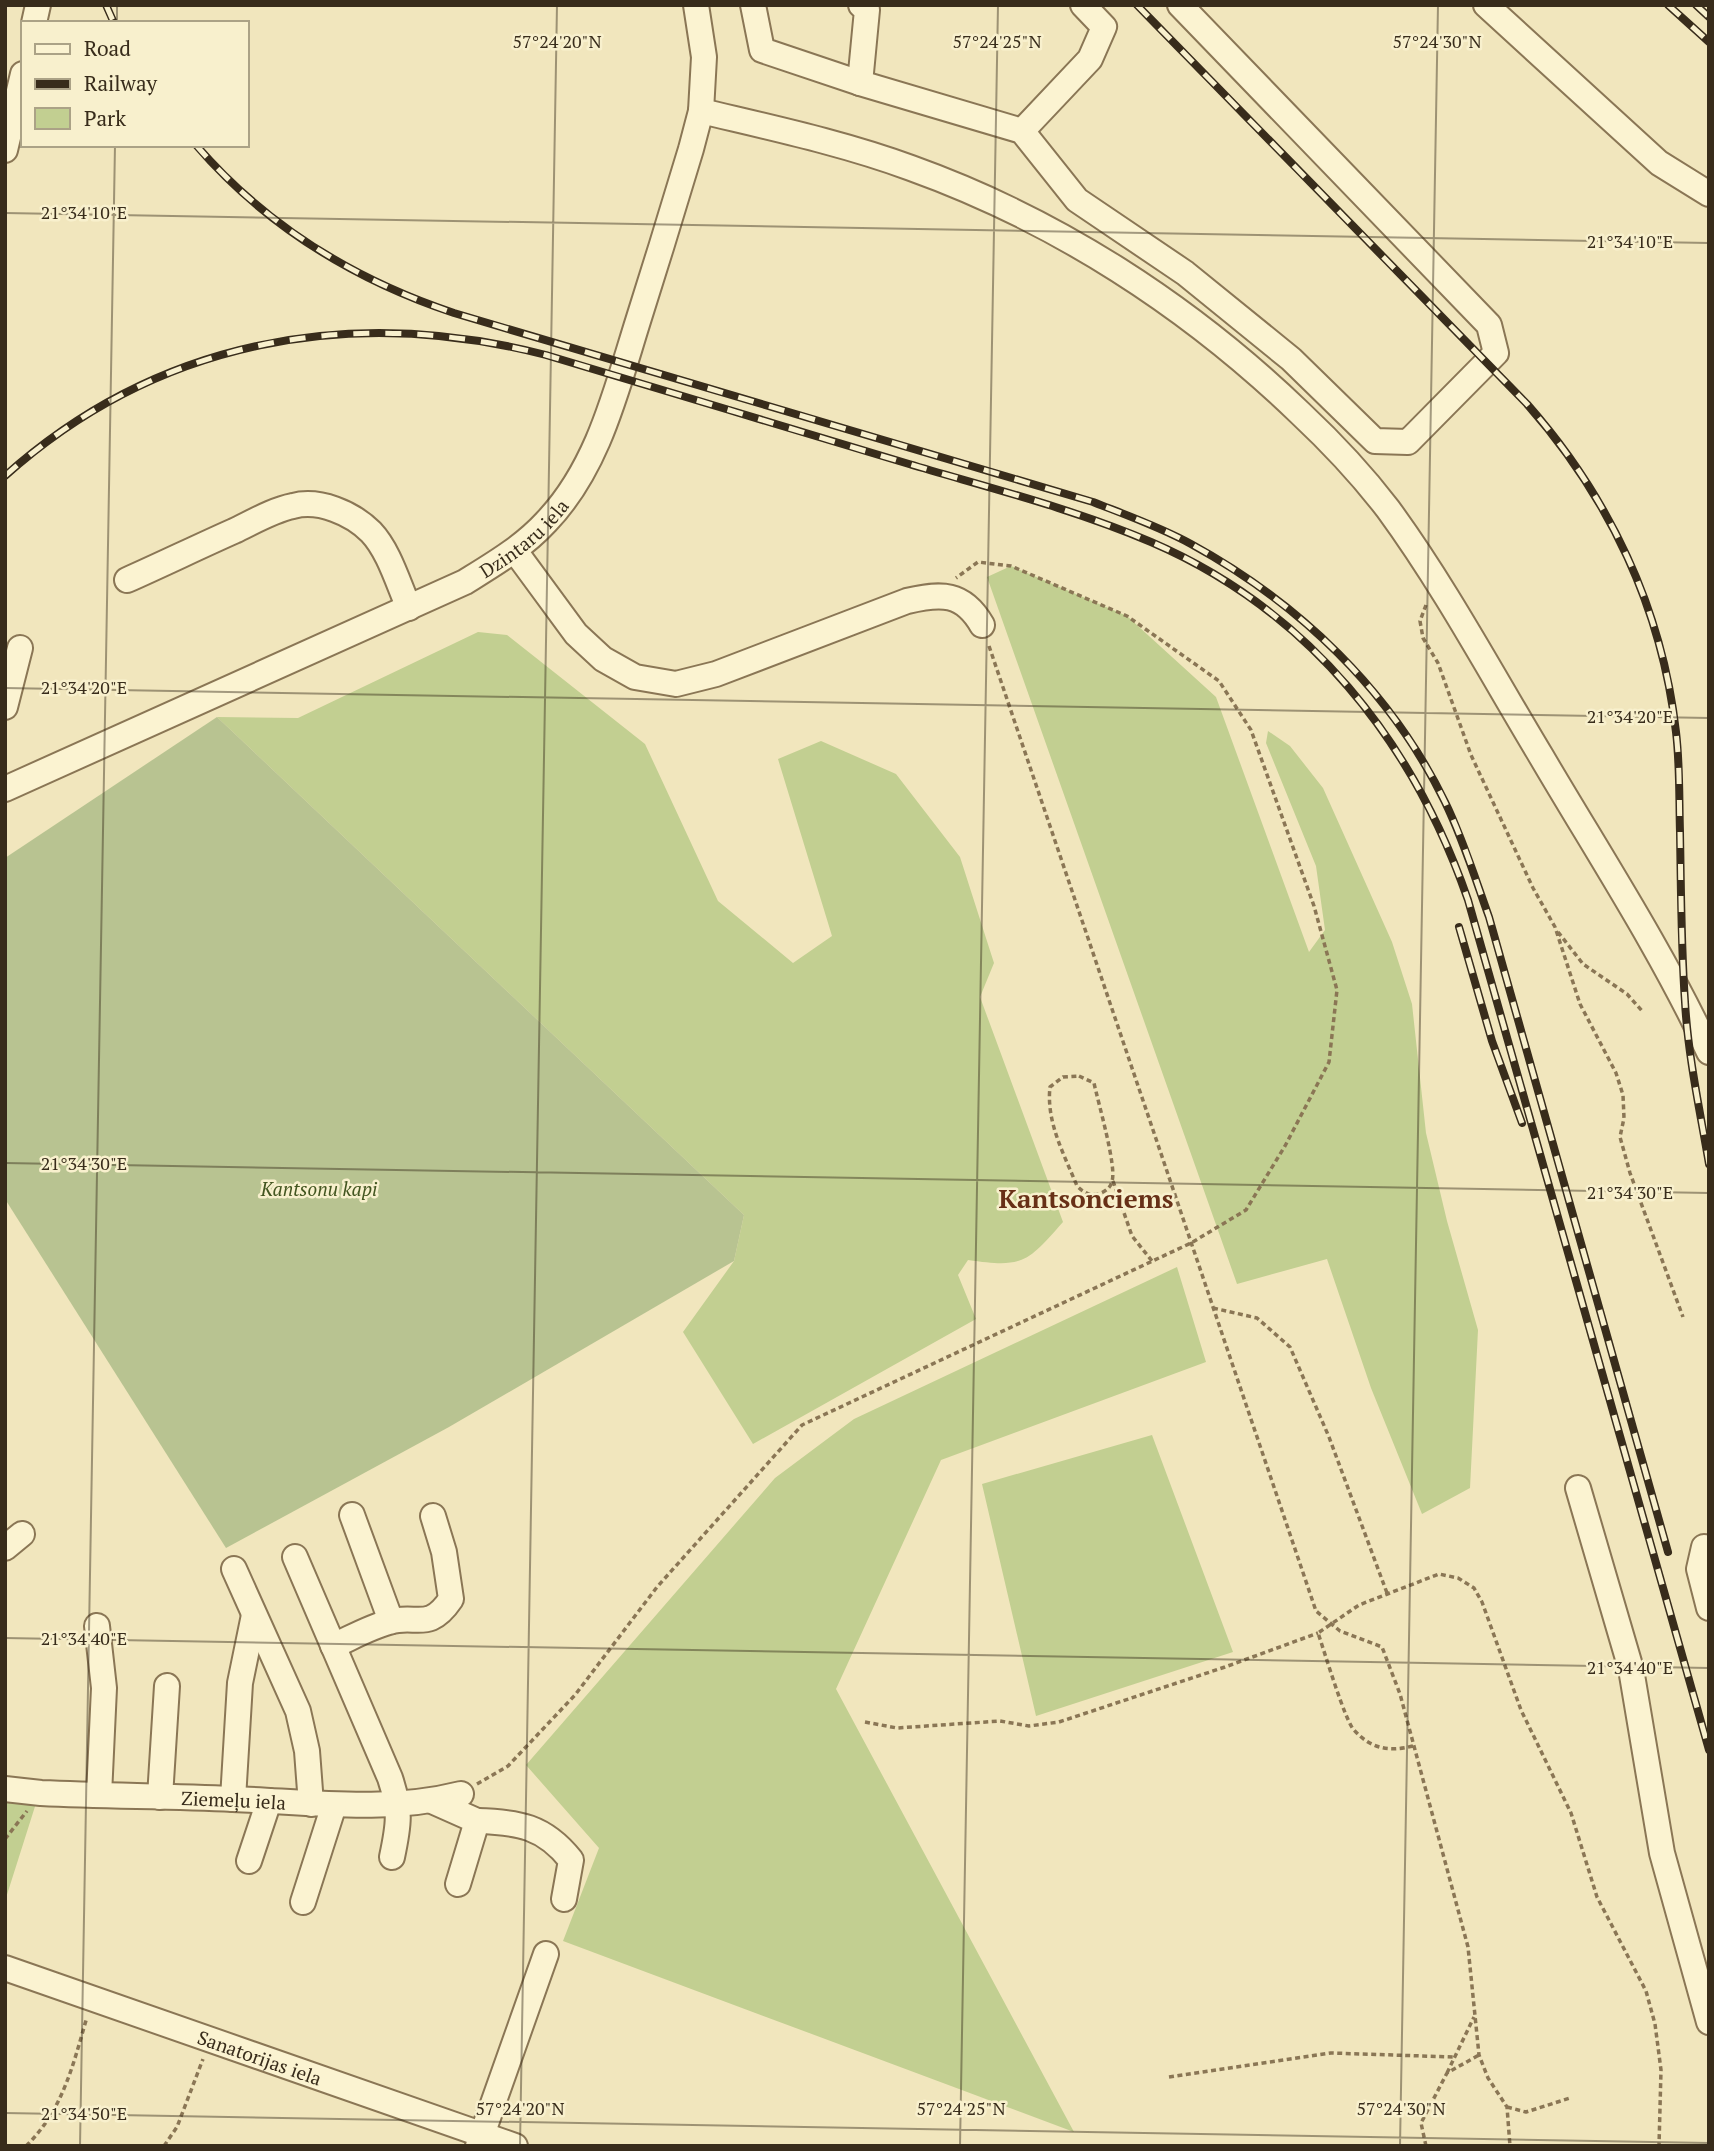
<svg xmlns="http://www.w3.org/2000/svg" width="1714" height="2151" viewBox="0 0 1714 2151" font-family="'PT Serif',serif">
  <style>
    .green { fill: #c2cf91 }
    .cemetery { fill: #b8c391 }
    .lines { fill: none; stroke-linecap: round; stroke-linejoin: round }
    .minor-casing { stroke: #8a7655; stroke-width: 28 }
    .path { stroke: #8a7655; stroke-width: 3.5; stroke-dasharray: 5 3.5; stroke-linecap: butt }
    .minor { stroke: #fbf3d1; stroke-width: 24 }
    .rail-casing { stroke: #382c1b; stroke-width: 8 }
    .rail { stroke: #f8f0cd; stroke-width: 5; stroke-dasharray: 16; stroke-linecap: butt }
    .ticks { fill: none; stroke: #382c1b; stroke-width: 2; stroke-opacity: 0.45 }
    .labels { text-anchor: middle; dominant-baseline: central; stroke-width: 5; stroke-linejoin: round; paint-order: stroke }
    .street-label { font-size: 19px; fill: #382c1b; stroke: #f8f0cd }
    .park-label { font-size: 19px; font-style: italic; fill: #435620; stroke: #f8f0cd }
    .district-label { font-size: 26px; font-weight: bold; fill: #683017; stroke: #f8f0cd }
    .ticks-label { font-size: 18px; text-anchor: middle; fill: #382c1b; stroke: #f8f0cd; stroke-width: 5; stroke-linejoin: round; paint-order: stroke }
  </style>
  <rect width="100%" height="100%" fill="#f1e6bd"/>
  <path class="green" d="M1011 566 1127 616 1216 697 1309 952 1325 930 1316 866 1266 743 1268 731 1290 746 1323 788 1392 942 1412 1004 1426 1133 1447 1221 1478 1330 1470 1488 1422 1514 1371 1388 1327 1259 1237 1284 987 577Z
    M478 632 507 635 645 744 718 901 793 963 832 936 778 759 821 741 896 774 960 857 994 963 980 997 1063 1222C1027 1263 1023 1268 968 1260L958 1275 976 1319 753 1444 683 1332 734 1261 744 1215 217 717 298 718Z
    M1177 1267 1206 1362 941 1460 836 1689 1074 2132 563 1941 599 1848 526 1765 775 1478 854 1419Z
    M1152 1435 1233 1652 1036 1716 982 1484Z
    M5 1795 38 1797 5 1901Z"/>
  <path class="cemetery" d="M217 717 744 1215 734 1261 449 1427 226 1548 5 1199V858Z"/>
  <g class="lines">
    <defs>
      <g id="minor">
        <path d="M753 5 762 50 860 83 1022 131 1077 200 1185 273 1291 359 1375 441 1408 442 1496 353 1489 325 1180 5"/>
        <path d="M1486 5 1659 163 1709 194"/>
        <path d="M34 23 38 5"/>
        <path d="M860 83 867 10 861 5"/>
        <path d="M701 111C772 128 843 143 911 168 1056 220 1189 306 1300 413 1332 443 1362 475 1388 509 1445 587 1491 673 1541 756 1598 853 1661 949 1709 1052"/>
        <path d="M1022 131 1090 59 1104 27 1083 5"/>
        <path d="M5 150 23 74"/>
        <path d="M515 551 576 634 603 659 635 677 676 684 716 674 907 601C941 593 963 592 982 625"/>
        <path d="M127 580C163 564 198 547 234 531 253 522 273 510 293 506 319 499 352 513 371 532 389 551 398 583 409 608"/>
        <path d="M5 707 20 648"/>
        <path id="s1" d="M5 789 465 582C494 564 523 547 546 522 598 468 616 391 638 321 656 264 674 206 691 149L701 111 704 57 696 5"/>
        <path d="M1578 1488 1631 1669 1662 1853 1709 2022"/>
        <path d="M352 1515 391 1621"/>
        <path d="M1704 1547 1699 1569 1709 1608"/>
        <path d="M5 1548 22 1534"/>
        <path d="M295 1557 390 1778C401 1811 399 1824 392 1857"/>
        <path d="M234 1569 298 1711 307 1751 311 1804"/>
        <path d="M97 1626 104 1688 99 1795"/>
        <path d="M333 1646C351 1638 370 1627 389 1622 416 1613 428 1633 451 1599L444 1552 433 1516"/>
        <path id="s2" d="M5 1789 41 1793C105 1796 169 1796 233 1799 309 1802 386 1813 461 1794"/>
        <path d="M160 1797 167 1686"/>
        <path d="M233 1799 240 1683 254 1615"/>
        <path d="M432 1801 477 1821 458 1884"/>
        <path d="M477 1821C518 1822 544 1826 571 1860L564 1899"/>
        <path d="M249 1861 269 1801"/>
        <path d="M303 1902 334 1805"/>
        <path id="s3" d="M5 1968 515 2146"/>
        <path d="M478 2146 546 1954"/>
      </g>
    </defs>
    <use href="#minor" class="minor-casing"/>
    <path class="path" d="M1426 605 1420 621 1423 638 1438 663 1471 755 1533 888 1555 927 1580 1004 1616 1073 1623 1095 1624 1118 1620 1137 1630 1173 1683 1317
      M989 646 1316 1611 1340 1631 1382 1647 1400 1694 1468 1947 1479 2055 1488 2078 1507 2107 1510 2146
      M1558 932 1583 964 1627 994 1643 1012
      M1079 1076 1094 1083C1098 1102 1117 1167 1112 1181 1111 1187 1106 1191 1101 1193 1091 1197 1084 1193 1077 1186 1064 1154 1046 1122 1050 1087L1063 1077Z
      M1113 1181 1132 1236 1152 1261
      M1213 1308 1257 1318 1290 1347 1329 1437 1387 1593
      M865 1722 897 1728 1000 1721 1029 1726 1059 1722 1225 1667 1318 1633
      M1413 1746C1389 1752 1371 1749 1354 1730 1345 1721 1324 1650 1318 1633L1359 1605 1439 1574 1458 1578 1474 1588 1482 1602 1521 1710 1571 1813 1597 1897 1646 1991 1655 2024 1661 2070 1659 2146
      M477 1784 508 1766 575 1695 657 1587 802 1425 1191 1243 1246 1210 1285 1146 1329 1062 1337 990 1314 906 1251 730 1219 681 1127 616 1011 566 978 562 956 578
      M5 1839 27 1811
      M1447 2073 1474 2017
      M1169 2077 1331 2053 1454 2057
      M1507 2107 1526 2112 1570 2098
      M26 2146C63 2110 73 2065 87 2017
      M164 2146 177 2127 203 2059
      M1426 2146 1421 2123 1447 2073 1479 2055"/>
    <use href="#minor" class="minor"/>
    <defs>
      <path id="rail" d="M106 5 114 23
        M1137 5 1527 404C1609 497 1662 608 1676 732 1680 765 1679 799 1680 832 1681 889 1681 945 1685 1002 1688 1056 1700 1111 1709 1164
        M1668 5 1709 42
        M1696 5 1709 17
        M196 145C265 225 355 280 454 313L1093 502C1126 515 1160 527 1191 544 1299 603 1391 691 1445 802 1463 839 1475 878 1489 917L1668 1552
        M5 476C158 339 351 305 546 355 667 391 788 428 909 464 990 488 1074 509 1151 542 1309 610 1413 741 1468 900L1709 1750
        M1459 927 1492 1041 1522 1123"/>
    </defs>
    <use href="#rail" class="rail-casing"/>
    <use href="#rail" class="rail"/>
  </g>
  <path class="ticks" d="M117 23V5M5 213 1709 243M5 688 1709 718M5 1163 1709 1193M5 1638 1709 1668M5 2113 1709 2143M80 2146 115 145M520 2146 557 5M960 2146 998 5M1400 2146 1438 5"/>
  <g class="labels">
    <g class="street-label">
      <text stroke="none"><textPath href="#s1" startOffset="578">Dzintaru iela</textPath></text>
      <text stroke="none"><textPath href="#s2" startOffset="229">Ziemeļu iela</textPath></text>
      <text stroke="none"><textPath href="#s3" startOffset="270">Sanatorijas iela</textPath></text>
    </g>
    <g class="park-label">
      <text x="319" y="1188">Kantsonu kapi</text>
    </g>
    <g class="district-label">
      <text x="1086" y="1198">Kantsonciems</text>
    </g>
  </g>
  <g class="ticks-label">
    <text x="557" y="48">57°24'20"N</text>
    <text x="997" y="48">57°24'25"N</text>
    <text x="1437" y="48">57°24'30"N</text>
    <text x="84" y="219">21°34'10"E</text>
    <text x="1630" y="248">21°34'10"E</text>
    <text x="84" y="694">21°34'20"E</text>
    <text x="1630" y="723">21°34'20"E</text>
    <text x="84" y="1170">21°34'30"E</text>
    <text x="1630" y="1199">21°34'30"E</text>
    <text x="84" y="1645">21°34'40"E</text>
    <text x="1630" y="1674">21°34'40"E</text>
    <text x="520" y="2115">57°24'20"N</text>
    <text x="961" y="2115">57°24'25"N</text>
    <text x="1401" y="2115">57°24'30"N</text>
    <text x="84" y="2120">21°34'50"E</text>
  </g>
  <rect width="1714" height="2151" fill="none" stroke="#382c1b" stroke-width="14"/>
  <rect x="21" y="21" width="228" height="126" fill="#f8f0cd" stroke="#aba286" stroke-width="2"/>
  <rect x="35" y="44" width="35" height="10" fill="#fbf3d1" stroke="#aba286" stroke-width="2"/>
  <text x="84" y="56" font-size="21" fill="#382c1b">Road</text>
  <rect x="35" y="79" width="35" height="10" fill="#382c1b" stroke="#aba286" stroke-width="2"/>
  <text x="84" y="91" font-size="21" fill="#382c1b">Railway</text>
  <rect x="35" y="108" width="35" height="21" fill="#c2cf91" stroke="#aba286" stroke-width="2"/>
  <text x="84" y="126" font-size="21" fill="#382c1b">Park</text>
</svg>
